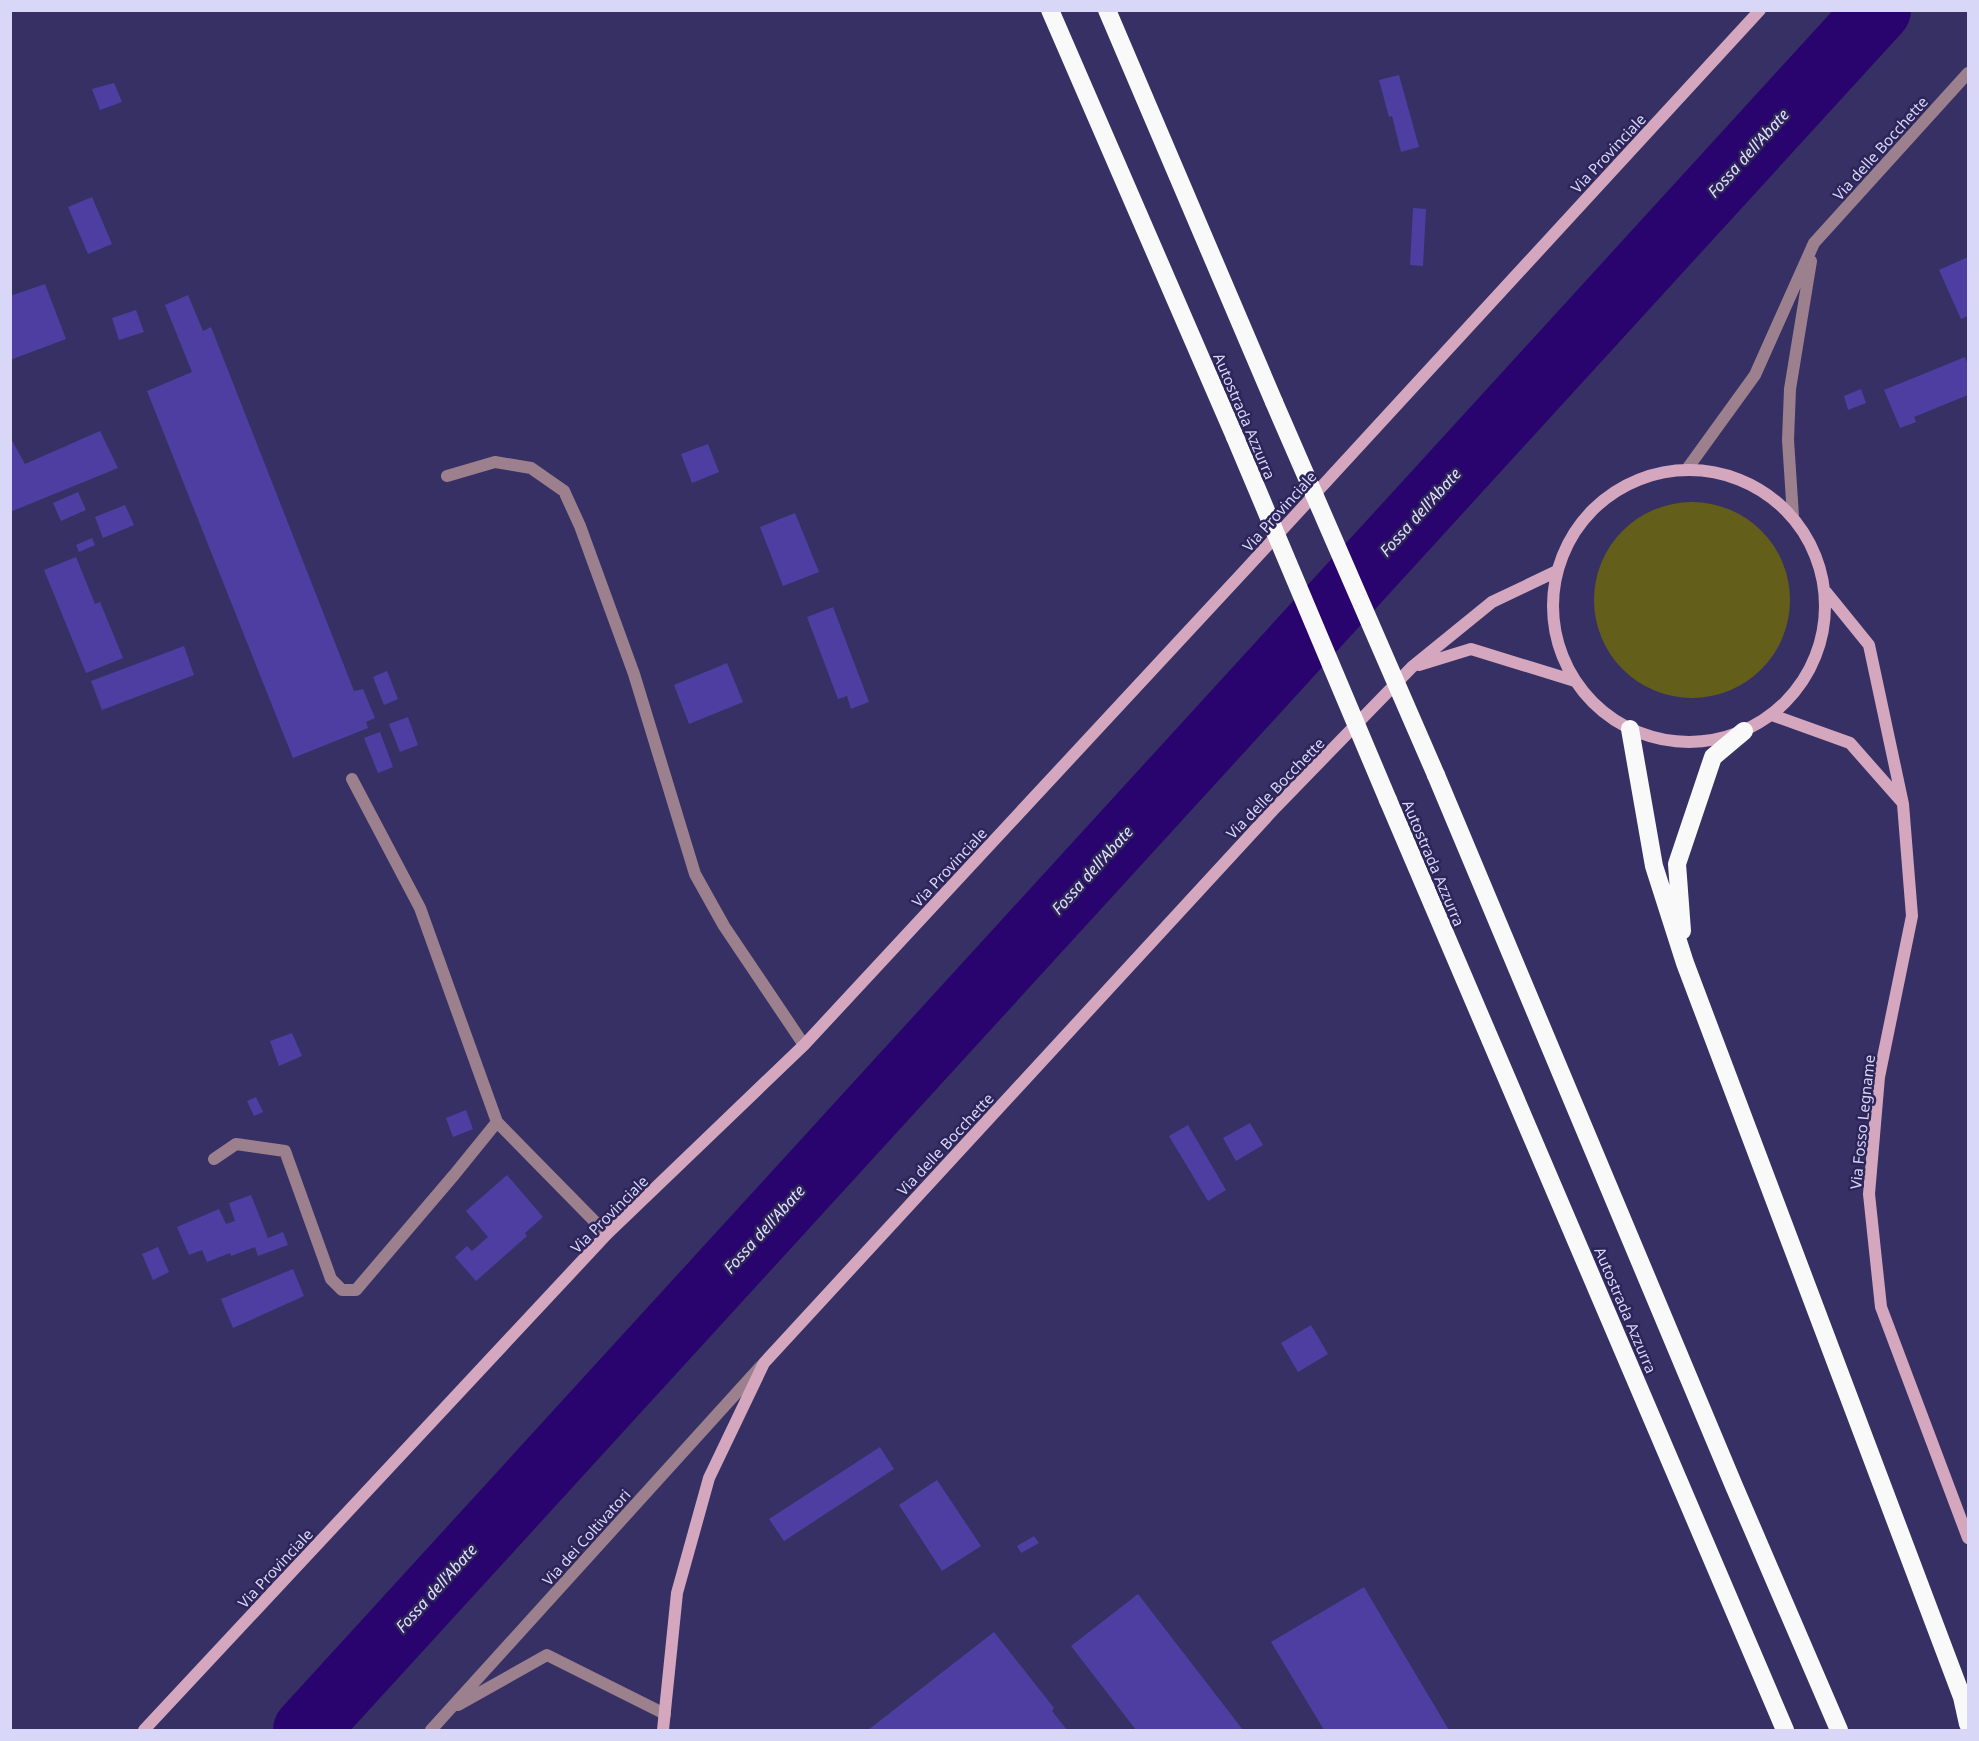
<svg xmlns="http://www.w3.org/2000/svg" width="1979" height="1741" viewBox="0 0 1979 1741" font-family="'Noto Sans',sans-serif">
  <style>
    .green { fill: #635f1b }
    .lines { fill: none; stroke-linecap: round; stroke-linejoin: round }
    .river { stroke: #29046e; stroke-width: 66 }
    .building { fill: #4f3ea2 }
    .lane { stroke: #9c808e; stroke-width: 12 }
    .street { stroke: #9c808e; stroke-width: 12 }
    .secondary { stroke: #d4a7bf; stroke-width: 12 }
    .highway { stroke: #f9f9f9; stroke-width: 18 }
    .highway-bridge { stroke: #f9f9f9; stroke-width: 18 }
    .labels { text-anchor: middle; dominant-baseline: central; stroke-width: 5; stroke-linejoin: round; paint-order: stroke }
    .street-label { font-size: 15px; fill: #d8d7f8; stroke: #2d2559 }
    .water-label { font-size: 16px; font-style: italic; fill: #e0e0fb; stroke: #2d2559 }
  </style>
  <rect width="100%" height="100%" fill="#363065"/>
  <path class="green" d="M1594 600a98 98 0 1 1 196 0a98 98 0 1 1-196 0Z"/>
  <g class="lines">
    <path class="river" d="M306 1730 1878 10"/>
  </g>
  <path class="building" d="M1399 75 1419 147 1401 152 1392 116 1389 117 1379 80Z
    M114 83 122 102 100 110 92 89Z
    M92 197 112 244 88 254 68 207Z
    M1413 208 1426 209 1423 266 1410 265Z
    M1968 257V316L1961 319 1939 270Z
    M45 284 66 339 10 360V296Z
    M188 295 203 331 211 327 354 691 363 689 375 718 366 722 368 728 293 758 147 391 192 372 165 305Z
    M136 310 144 332 119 340 112 318Z
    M1965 357 1968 365V395L1914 417 1916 422 1900 428 1884 390Z
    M1861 389 1866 403 1848 410 1844 396Z
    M100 431 118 468 10 512V437L25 464Z
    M708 444 719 472 692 483 681 454Z
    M78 492 86 510 61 521 53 503Z
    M125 505 134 525 103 538 95 517Z
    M795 513 819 572 783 586 760 527Z
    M92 538 95 545 79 552 76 545Z
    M76 557 95 604 100 602 123 658 86 673 44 570Z
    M833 607 869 702 851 709 847 696 838 699 807 617Z
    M184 646 194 675 102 710 91 681Z
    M727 663 743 702 689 724 674 685Z
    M387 671 398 699 384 705 373 677Z
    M408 717 418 745 400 752 389 724Z
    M380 732 393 767 378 773 364 738Z
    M292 1033 302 1056 279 1066 270 1041Z
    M256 1097 263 1112 254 1116 247 1101Z
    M466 1110 473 1129 453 1137 446 1118Z
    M1250 1123 1263 1145 1236 1161 1223 1138Z
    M1188 1125 1226 1190 1208 1201 1169 1136Z
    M507 1175 543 1217 525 1233 527 1236 476 1281 455 1257 467 1246 472 1251 488 1237 466 1211Z
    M251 1195 268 1238 283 1232 288 1245 258 1256 255 1247 231 1256 230 1253 207 1262 202 1250 189 1255 177 1227 219 1209 226 1224 235 1221 229 1203Z
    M158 1247 169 1272 153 1280 142 1254Z
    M293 1269 304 1296 233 1328 221 1299Z
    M1311 1325 1328 1354 1298 1372 1281 1343Z
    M880 1447 894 1469 784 1541 769 1519Z
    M937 1480 981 1546 942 1571 899 1505Z
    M1034 1536 1039 1543 1021 1553 1017 1546Z
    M1364 1587 1384 1621 1449 1730H1324L1271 1642Z
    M1138 1594 1243 1730H1136L1071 1646Z
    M994 1632 1054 1708 1052 1711 1067 1730H868Z"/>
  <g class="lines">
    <path class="lane" d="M447 476 495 462 531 468 564 491 580 526 634 674 695 874 724 926 804 1045
      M352 779 420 908 497 1122 607 1234
      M214 1159 236 1144 285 1151 331 1279 342 1290H356L454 1175 497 1122"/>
    <path class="street" d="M1687 469 1755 375 1814 243 1968 73
      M1793 516 1788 440 1790 389 1811 261
      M458 1705 547 1655 665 1714
      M431 1730 761 1366"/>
    <path class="secondary" d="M1553 606a136 136 0 1 1 272 0a136 136 0 1 1-272 0Z
      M1826 592 1869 645 1903 804 1912 916 1879 1077 1869 1194 1881 1307 1968 1538
      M1419 665 1471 649 1575 681
      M1772 715 1850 743 1902 802
      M144 1730 607 1234 804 1045 1245 570 1760 10
      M663 1730 677 1593 709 1478 764 1363 1276 807 1412 667 1492 602 1557 571"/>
    <path class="highway" d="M1050 10 1235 437
      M1107 10 1274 402
      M1630 729 1654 866 1685 963 1962 1697 1968 1724
      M1436 775 1734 1486 1839 1730
      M1388 800 1785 1730
      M1682 931 1677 864 1713 757 1744 731"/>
    <path class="highway-bridge" d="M1274 402 1436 775
      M1235 437 1388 800"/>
  </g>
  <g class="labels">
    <g class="street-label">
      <text transform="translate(1880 148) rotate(-48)">Via delle Bocchette</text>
      <text transform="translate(1608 153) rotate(-47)">Via Provinciale</text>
      <text transform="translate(1245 416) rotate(67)">Autostrada Azzurra</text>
      <text transform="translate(1279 511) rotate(-48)">Via Provinciale</text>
      <text transform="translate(1275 788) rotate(-46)">Via delle Bocchette</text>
      <text transform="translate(1434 863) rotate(67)">Autostrada Azzurra</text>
      <text transform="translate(949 867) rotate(-47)">Via Provinciale</text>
      <text transform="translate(1862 1122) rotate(-84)">Via Fosso Legname</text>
      <text transform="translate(945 1144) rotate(-47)">Via delle Bocchette</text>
      <text transform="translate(609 1214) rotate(-45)">Via Provinciale</text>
      <text transform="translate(1626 1310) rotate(67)">Autostrada Azzurra</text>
      <text transform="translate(586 1537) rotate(-48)">Via dei Coltivatori</text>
      <text transform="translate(275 1568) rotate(-47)">Via Provinciale</text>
    </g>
    <g class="water-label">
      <text transform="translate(1748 153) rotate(-48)">Fossa dell'Abate</text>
      <text transform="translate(1420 512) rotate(-48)">Fossa dell'Abate</text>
      <text transform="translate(1092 870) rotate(-48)">Fossa dell'Abate</text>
      <text transform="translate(764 1229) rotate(-48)">Fossa dell'Abate</text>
      <text transform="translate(436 1588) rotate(-48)">Fossa dell'Abate</text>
    </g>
  </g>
  <rect width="1979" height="1741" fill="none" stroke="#d8d7f8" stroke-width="24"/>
</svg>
